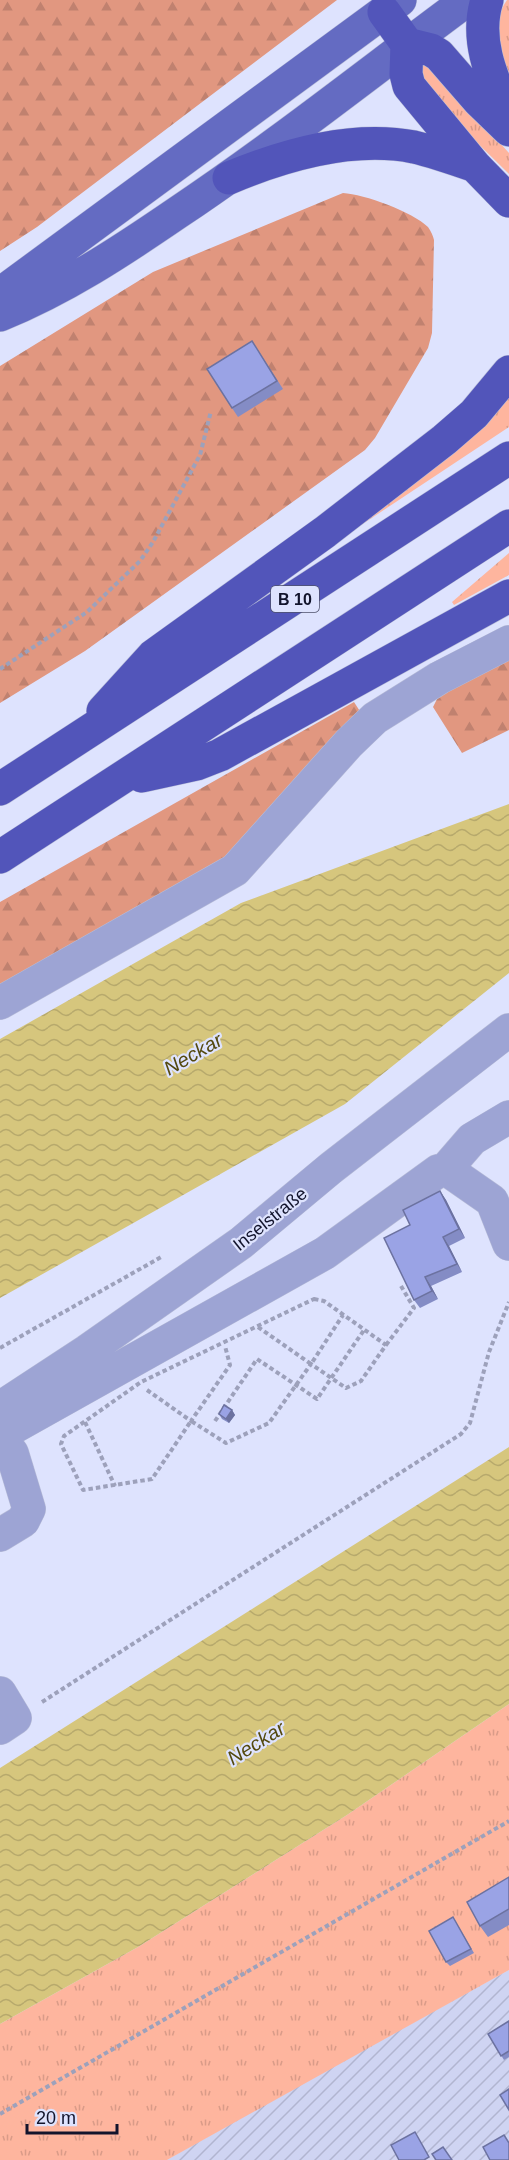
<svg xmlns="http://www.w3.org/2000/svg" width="509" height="2160" viewBox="0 0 509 2160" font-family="Arial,sans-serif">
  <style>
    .industrial { fill: url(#industrial-furrows) }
    .grass { fill: url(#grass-tufts) }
    .forest { fill: url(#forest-firs) }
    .water { fill: url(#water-waves) }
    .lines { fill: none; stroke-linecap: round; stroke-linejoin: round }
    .minor-casing { stroke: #b9bed8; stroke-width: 34 }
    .major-casing { stroke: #b9bed8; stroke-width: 34 }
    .highway-casing { stroke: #b9bed8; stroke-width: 34 }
    .path { stroke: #9da1bb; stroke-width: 4; stroke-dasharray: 4.5 3; stroke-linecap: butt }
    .minor { stroke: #9da4d4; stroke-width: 33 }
    .major { stroke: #646bc2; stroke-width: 33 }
    .highway { stroke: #5255ba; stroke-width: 33 }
    .wall { fill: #848cc5 }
    .shaded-wall { fill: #6c72a0 }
    .building { fill: #9aa3e5; stroke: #6c72a0; stroke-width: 1.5 }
    .labels { text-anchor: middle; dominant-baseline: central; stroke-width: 4.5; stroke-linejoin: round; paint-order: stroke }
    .shield { fill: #dee3fe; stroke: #4f526b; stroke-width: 1.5 }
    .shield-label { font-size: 16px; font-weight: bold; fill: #12142c }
    .street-label { font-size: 18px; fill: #12142c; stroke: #dee3fe }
    .water-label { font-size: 20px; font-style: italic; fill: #54490f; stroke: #dee3fe }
  </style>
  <defs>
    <pattern id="industrial-furrows" width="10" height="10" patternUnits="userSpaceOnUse" patternTransform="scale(1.5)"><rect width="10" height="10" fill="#cfd4f2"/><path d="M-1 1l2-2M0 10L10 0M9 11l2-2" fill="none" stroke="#b1b5d0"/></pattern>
    <pattern id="grass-tufts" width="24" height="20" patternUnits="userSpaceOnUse" patternTransform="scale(1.5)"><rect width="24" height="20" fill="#feb59e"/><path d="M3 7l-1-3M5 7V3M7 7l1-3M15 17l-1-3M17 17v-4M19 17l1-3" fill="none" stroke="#d99b88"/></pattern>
    <pattern id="forest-firs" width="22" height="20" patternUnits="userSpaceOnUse" patternTransform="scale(1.5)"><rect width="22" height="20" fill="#e19780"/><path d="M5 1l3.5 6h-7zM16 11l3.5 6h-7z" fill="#c0816f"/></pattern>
    <pattern id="water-waves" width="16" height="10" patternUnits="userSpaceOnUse" patternTransform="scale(1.5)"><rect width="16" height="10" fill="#d6c67d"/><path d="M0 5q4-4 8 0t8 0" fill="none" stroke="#b7a96c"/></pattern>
  </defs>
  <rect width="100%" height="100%" fill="#dee3fe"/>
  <path class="industrial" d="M509 1970V2160H167L290 2090Z"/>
  <path class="grass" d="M507 0H509V86C500 58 488 27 507 0Z
    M421 64H428L509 153V174L451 117 424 82Z
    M509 395V427L328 547Z
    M509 553V575L454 605 452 602Z
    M509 1704V1970L167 2160H0V2024L138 1947 347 1815Z"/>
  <path class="forest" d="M0 0H337L37 227 0 251Z
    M343 193C364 194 413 212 428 227 431 231 433 236 434 240L432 333 428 348 375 438 365 450 85 651 0 703V366L153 272Z
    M509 658V730L462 753 433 707 439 695Z
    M354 702 363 716 241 850 0 988V902Z"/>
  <path class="water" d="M509 804V973L345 1104 0 1298V1039L241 903Z
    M509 1447V1704L347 1815 138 1947 0 2024V1768Z"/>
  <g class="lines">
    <defs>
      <path id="minor" d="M0 1003 235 870 349 743 375 718 439 678 509 642
        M446 1169 492 1201 509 1244
        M0 1408 87 1351 241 1243 331 1168 509 1030
        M0 1435 325 1253 438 1171 446 1169 472 1139 509 1117
        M0 1438 12 1453 29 1509 23 1521 0 1535
        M0 1693 15 1718 0 1728"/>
      <path id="major" d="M0 294 400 0
        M0 315C64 289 120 252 177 213 277 146 371 71 467 0"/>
      <path id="highway" d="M487 0C474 41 493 80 509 118
        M384 12 407 44 406 74 409 86 475 166 509 201
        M407 44 431 50 439 55 479 101 509 130
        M229 178C284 155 353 135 414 147 435 152 455 159 475 166
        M103 711 153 656 325 532 444 440 474 414 509 372
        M142 776 197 764 220 755 509 596
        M0 789 509 458
        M0 857 509 526"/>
    </defs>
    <use href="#minor" class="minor-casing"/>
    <use href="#major" class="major-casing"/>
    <use href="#highway" class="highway-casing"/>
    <path class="path" d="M0 669 87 612 140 561 153 542 200 455 211 411
      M314 1299 324 1301 386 1345 361 1381 346 1388 311 1364 269 1423 226 1443 191 1421 152 1479 83 1490 61 1444 64 1436 141 1382Z
      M258 1327 311 1364 343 1315
      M386 1345 414 1308 401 1286
      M0 1348 163 1256
      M147 1390 191 1421 230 1365 225 1346
      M215 1421 257 1359 317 1399 364 1330
      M85 1422 115 1486
      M42 1702 461 1434 470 1423 489 1352 509 1302
      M0 2114 509 1821"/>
    <use href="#minor" class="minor"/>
    <use href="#major" class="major"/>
    <use href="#highway" class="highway"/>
  </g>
  <path class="wall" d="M258 350 283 389 238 417 232 408Z
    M440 1191 446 1200 465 1238 449 1246 462 1272 431 1286 438 1299 420 1308 414 1300Z
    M232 1410 235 1415 229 1423 222 1419 219 1414Z
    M509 1877V1925L488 1937 480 1926Z
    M453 1917 474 1953 450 1966 446 1962Z
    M509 2021V2057L504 2060 488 2034Z"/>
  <path class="shaded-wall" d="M440 1191 446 1200 465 1238 459 1229Z
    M443 1237 449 1246 462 1272 457 1264Z
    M425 1277 431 1286 438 1299 432 1291Z
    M232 1410 235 1415 229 1423 226 1419Z"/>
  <path class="building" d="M252 341 277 381 232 408 207 369Z
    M440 1191 459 1229 443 1237 457 1264 425 1277 432 1291 414 1300 384 1238 410 1225 403 1210Z
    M224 1405 232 1410 226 1419 219 1414Z
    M509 1877V1909L480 1926 467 1902Z
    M453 1917 471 1949 446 1962 429 1931Z
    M509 2021V2051L501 2056 488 2034Z
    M509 2089V2110L500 2095Z
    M415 2132 429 2157 424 2160H399L391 2145Z
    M504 2135 509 2143V2160H490L483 2147Z
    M443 2147 452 2160H436L432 2154Z"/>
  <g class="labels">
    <rect class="shield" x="271" y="586" width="48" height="26" rx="4.5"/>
    <g class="shield-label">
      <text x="295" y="599">B 10</text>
    </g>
    <g class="street-label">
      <text transform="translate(270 1219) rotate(-39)">Inselstraße</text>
    </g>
    <g class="water-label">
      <text transform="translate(193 1054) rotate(-30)">Neckar</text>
      <text transform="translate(256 1743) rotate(-32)">Neckar</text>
    </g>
  </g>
  <path d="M27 2124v9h90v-9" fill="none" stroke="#12142c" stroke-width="3"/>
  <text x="36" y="2124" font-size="18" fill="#12142c" stroke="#dee3fe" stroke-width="4.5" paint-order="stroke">20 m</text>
</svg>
